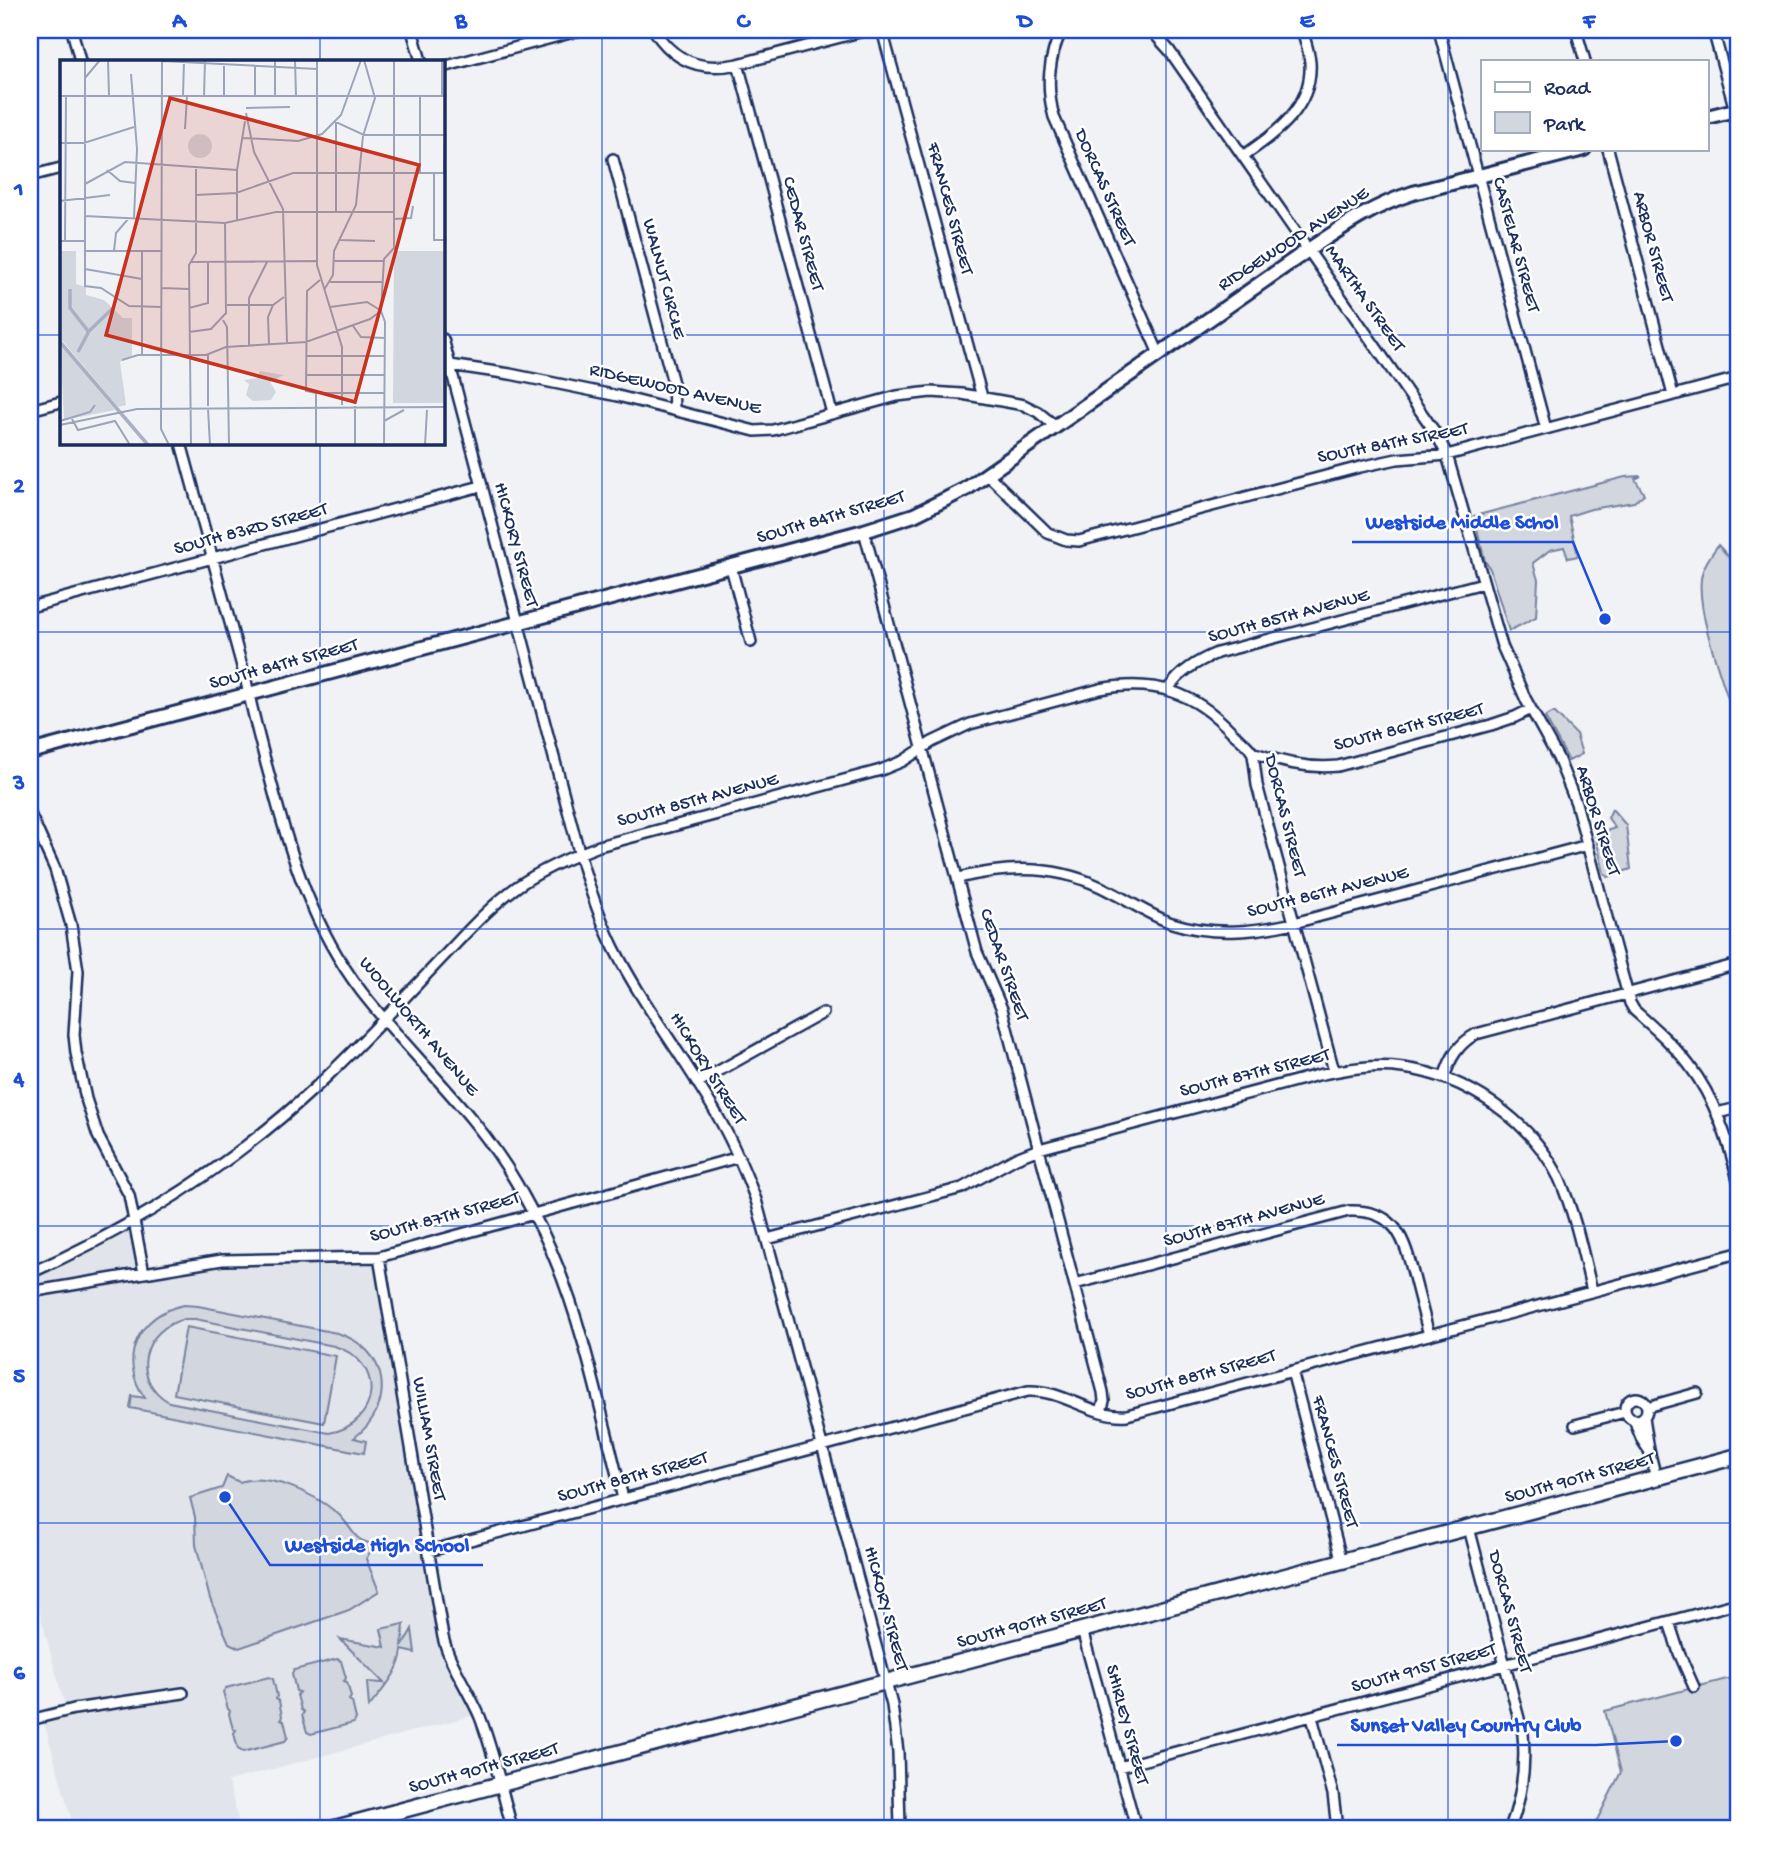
<svg xmlns="http://www.w3.org/2000/svg" width="1768" height="1858" viewBox="0 0 1768 1858" font-family="'Gochi Hand',sans-serif">
  <style>
    .built { fill: #e1e4ea }
    .green { fill: #d2d6df; stroke: #76829e; stroke-width: 2; fill-rule: evenodd }
    .lines { fill: none; stroke-linecap: round; stroke-linejoin: round }
    .minor-casing { stroke: #1b2f5e; stroke-width: 14 }
    .secondary-casing { stroke: #1b2f5e; stroke-width: 18 }
    .primary-casing { stroke: #1b2f5e; stroke-width: 19 }
    .minor { stroke: #fff; stroke-width: 9 }
    .secondary { stroke: #fff; stroke-width: 12 }
    .primary { stroke: #fff; stroke-width: 14 }
    .grid { fill: none; stroke: #1d4ed8; stroke-width: 2; stroke-opacity: 0.55 }
    .labels { text-anchor: middle; dominant-baseline: central; stroke-width: 5; stroke-linejoin: round; paint-order: stroke }
    .street-label { font-size: 19px; fill: #1b2f5e; stroke: #fff }
    .inset-river { fill: none; stroke: #a8b0c2; stroke-width: 3.5 }
    .inset-road { fill: none; stroke: #9ba4b9; stroke-width: 2 }
    .view { fill: #c8321e; fill-opacity: 0.15; stroke: #c8321e; stroke-width: 3.5 }
    .inset-edge { fill: none; stroke: #1b2f5e; stroke-width: 3.5 }
    .leader { fill: none; stroke: #1d4ed8; stroke-width: 2.5 }
    .callout-dot { fill: #1d4ed8; stroke: #fff; stroke-width: 2.5 }
    .callout-label { font-size: 21px; text-anchor: middle; font-weight: bold; fill: #1d4ed8; stroke: #fff; stroke-width: 5; stroke-linejoin: round; paint-order: stroke }
    .neatline { fill: none; stroke: #1d4ed8; stroke-width: 2.5 }
    .grid-label { font-size: 23px; text-anchor: middle; font-weight: bold; fill: #1d4ed8 }
  </style>
  <rect width="100%" height="100%" fill="#f1f2f5"/>
  <filter id="ink" filterUnits="userSpaceOnUse"><feTurbulence type="fractalNoise" baseFrequency=".0143" numOctaves="2"/><feDisplacementMap in="SourceGraphic" scale="14" xChannelSelector="R" yChannelSelector="G"/><feConvolveMatrix kernelMatrix="1 2 1 2 8 2 1 2 1" color-interpolation-filters="sRGB"/></filter>
  <g filter="url(#ink)">
    <path class="built" d="M134 1221 144 1273 206 1262 379 1257 443 1637 478 1714 228 1781 240 1828H74L44 1722 66 1710 30 1577V1273Z"/>
    <path class="green" d="M1641 476 1635 479 1644 494 1634 502 1591 509 1569 516 1578 556 1568 558 1564 547 1550 550 1533 563 1538 580 1536 617 1509 631 1490 569 1485 561 1474 516 1625 477Z
      M1718 545 1738 567V724L1734 717C1723 681 1697 615 1701 579 1702 567 1711 555 1718 545Z
      M1554 712 1576 734 1582 754 1569 761 1545 717Z
      M1612 809 1626 825 1631 869 1608 877 1604 873 1595 835 1615 828 1608 818Z
      M184 1305 198 1306 337 1333C389 1348 397 1406 354 1438L366 1441 364 1453 130 1408 132 1396 145 1398C117 1359 138 1314 184 1305ZM185 1319H195L334 1346C386 1361 381 1424 329 1433L169 1402C129 1379 143 1328 185 1319Z
      M186 1327 336 1356 324 1423 174 1394Z
      M227 1476 239 1482C268 1472 315 1494 337 1513 346 1520 351 1532 358 1538 362 1541 369 1543 374 1545L366 1559 379 1591 349 1610 239 1648 229 1643 210 1599 196 1545 195 1517 190 1498 222 1488Z
      M404 1624 402 1647 412 1629 415 1653 402 1650C400 1673 382 1690 369 1707L367 1682 384 1683 340 1639 385 1647 381 1629Z
      M337 1659 341 1661 346 1678 344 1681 347 1682 351 1697 349 1700 352 1702 356 1719 354 1723 311 1734 307 1732 302 1715 304 1712 301 1710 297 1695 299 1692 296 1691 292 1674 294 1670Z
      M1738 1676V1828H1593L1621 1772 1605 1711Z
      M269 1677 273 1679 277 1696 276 1699 279 1701 282 1716 281 1719 284 1721 288 1737 285 1741 243 1752 238 1749 234 1733 236 1730 233 1729 229 1714 230 1711 228 1709 223 1692 226 1688Z"/>
    <g class="lines">
      <defs>
        <path id="minor" d="M72 30 80 61
          M412 30 421 61
          M654 30C674 62 702 72 738 64L867 30
          M882 30 982 397
          M1062 30C1048 57 1046 88 1054 117L1159 354
          M1151 30 1169 50 1437 435 1447 455 1502 646 1526 700 1558 758 1576 803 1630 1003 1634 1010C1653 1027 1673 1044 1689 1065 1715 1099 1728 1139 1738 1180
          M1439 30 1546 429
          M1576 30 1585 61
          M1713 30 1735 110 1738 109
          M738 64 832 413
          M443 67 581 30
          M1608 149 1673 395
          M1243 156C1276 133 1313 108 1310 62 1309 51 1305 40 1302 30
          M613 159 673 383 674 409
          M30 176 61 168
          M443 339 583 867C592 895 601 922 614 948 645 1009 688 1062 721 1122 735 1147 746 1174 756 1200L892 1705 898 1752 900 1828
          M443 364 510 374 618 396 755 431 773 430 897 396 931 392 962 394 1024 405 1038 412 1055 426
          M30 410 61 402
          M181 443 246 681C253 714 261 746 270 778 290 854 313 928 361 991 412 1057 475 1111 517 1184 530 1207 543 1230 553 1255 585 1330 602 1419 623 1498
          M987 474 1048 533 1066 540 1079 541 1360 467 1397 459 1447 455 1738 378
          M864 531 977 952 1002 1009 1103 1392 1104 1401 1101 1411
          M731 567 751 642
          M30 607 481 486
          M1168 689C1181 671 1196 662 1217 653L1483 583
          M1252 752C1281 762 1307 769 1338 766L1491 725 1515 717 1531 709
          M30 814 55 869 71 925 78 971 74 1035 76 1053 86 1099 98 1136 129 1195 144 1273
          M958 878C1012 865 1059 865 1109 891 1131 902 1149 915 1172 923 1213 936 1253 932 1294 923L1588 845
          M1444 1078C1450 1058 1458 1044 1476 1034L1738 964
          M697 1083 823 1013
          M1717 1113 1738 1108
          M767 1239 962 1188 1016 1158 1039 1149 1318 1075C1346 1069 1374 1064 1403 1068 1466 1076 1531 1120 1559 1178 1575 1214 1583 1253 1592 1291
          M379 1257 443 1637C449 1663 469 1691 480 1717 494 1753 502 1791 512 1828
          M30 1273C136 1226 233 1164 318 1085 362 1044 403 999 444 956 468 931 490 906 518 886 543 869 570 857 599 846L881 770 903 761 932 742 970 724 1100 689C1156 679 1194 692 1233 733 1238 738 1249 746 1252 752 1254 756 1256 778 1257 785L1334 1071
          M1075 1284 1349 1211C1396 1209 1404 1238 1414 1277 1419 1296 1424 1315 1429 1335
          M30 1292 222 1260 379 1257 739 1157
          M1292 1371 1342 1562
          M1625 1409a11 11 0 1 1 22 0a11 11 0 1 1-22 0Z
          M1647 1407 1697 1393
          M1644 1417 1649 1450 1656 1478
          M1634 1420 1642 1440 1648 1449
          M1575 1425 1625 1412
          M1469 1528 1523 1734C1526 1767 1522 1797 1510 1828
          M429 1551 1028 1391C1062 1389 1093 1418 1127 1415L1738 1253
          M1669 1622 1679 1653 1694 1687
          M1082 1630 1136 1828
          M1312 1717 1333 1794 1337 1828
          M30 1720 74 1709 183 1693
          M1119 1767 1738 1603"/>
        <path id="secondary" d="M1707 117 1735 110 1738 122
          M30 752 864 531 914 515 966 489 1308 250C1343 227 1372 206 1413 193L1584 149"/>
        <path id="primary" d="M335 1828 1738 1456"/>
      </defs>
      <use href="#minor" class="minor-casing"/>
      <use href="#secondary" class="secondary-casing"/>
      <use href="#primary" class="primary-casing"/>
      <use href="#minor" class="minor"/>
      <use href="#secondary" class="secondary"/>
      <use href="#primary" class="primary"/>
    </g>
  </g>
  <path class="grid" d="M320 30V61M602 30V1828M884 30V1828M1166 30V1828M1448 30V1828M30 335H61M443 335H1738M320 443V1828M30 632H1738M30 929H1738M30 1226H1738M30 1523H1738"/>
  <g class="labels">
    <g class="street-label">
      <text transform="translate(1104 188) rotate(66)">DORCAS STREET</text>
      <text transform="translate(949 209) rotate(75)">FRANCES STREET</text>
      <text transform="translate(802 234) rotate(75)">CEDAR STREET</text>
      <text transform="translate(1294 240) rotate(-33)">RIDGEWOOD AVENUE</text>
      <text transform="translate(1515 245) rotate(75)">CASTELAR STREET</text>
      <text transform="translate(1652 247) rotate(75)">ARBOR STREET</text>
      <text transform="translate(663 279) rotate(75)">WALNUT CIRCLE</text>
      <text transform="translate(1364 299) rotate(55)">MARTHA STREET</text>
      <text transform="translate(675 390) rotate(13)">RIDGEWOOD AVENUE</text>
      <text transform="translate(1393 444) rotate(-11)">SOUTH 84TH STREET</text>
      <text transform="translate(831 518) rotate(-16)">SOUTH 84TH STREET</text>
      <text transform="translate(251 530) rotate(-15)">SOUTH 83RD STREET</text>
      <text transform="translate(515 545) rotate(75)">HICKORY STREET</text>
      <text transform="translate(1289 617) rotate(-15)">SOUTH 85TH AVENUE</text>
      <text transform="translate(284 665) rotate(-15)">SOUTH 84TH STREET</text>
      <text transform="translate(1409 728) rotate(-14)">SOUTH 86TH STREET</text>
      <text transform="translate(698 801) rotate(-15)">SOUTH 85TH AVENUE</text>
      <text transform="translate(1284 816) rotate(76)">DORCAS STREET</text>
      <text transform="translate(1597 821) rotate(73)">ARBOR STREET</text>
      <text transform="translate(1328 893) rotate(-14)">SOUTH 86TH AVENUE</text>
      <text transform="translate(1003 965) rotate(71)">CEDAR STREET</text>
      <text transform="translate(418 1027) rotate(50)">WOOLWORTH AVENUE</text>
      <text transform="translate(707 1069) rotate(58)">HICKORY STREET</text>
      <text transform="translate(1255 1074) rotate(-14)">SOUTH 87TH STREET</text>
      <text transform="translate(445 1218) rotate(-15)">SOUTH 87TH STREET</text>
      <text transform="translate(1244 1221) rotate(-15)">SOUTH 87TH AVENUE</text>
      <text transform="translate(1201 1376) rotate(-15)">SOUTH 88TH STREET</text>
      <text transform="translate(428 1439) rotate(80)">WILLIAM STREET</text>
      <text transform="translate(1334 1462) rotate(75)">FRANCES STREET</text>
      <text transform="translate(633 1478) rotate(-15)">SOUTH 88TH STREET</text>
      <text transform="translate(1580 1479) rotate(-15)">SOUTH 90TH STREET</text>
      <text transform="translate(885 1609) rotate(75)">HICKORY STREET</text>
      <text transform="translate(1509 1612) rotate(75)">DORCAS STREET</text>
      <text transform="translate(1032 1624) rotate(-15)">SOUTH 90TH STREET</text>
      <text transform="translate(1424 1669) rotate(-15)">SOUTH 91ST STREET</text>
      <text transform="translate(1126 1725) rotate(75)">SHIRLEY STREET</text>
      <text transform="translate(484 1769) rotate(-15)">SOUTH 90TH STREET</text>
    </g>
  </g>
  <g transform="translate(60 60)">
    <rect width="385" height="385" fill="#f1f2f5"/>
    <path d="M128 86a12 12 0 1 1 24 0a12 12 0 1 1-24 0ZM0 191H16V224L26 227V235L44 240 63 258H72V295L60 302 66 345 58 347 0 278ZM334 191H385V343H333ZM0 282 37 328 55 350 4 360ZM200 311 224 315 210 322 216 332 211 340 193 341 186 335 189 324 184 320 197 318Z" fill="#d2d6df"/>
    <path class="inset-river" d="M10 229V248L28 271M0 282 88 385M18 292 29 271 53 248"/>
    <path class="inset-road" d="M25 0V226L41 228 69 246 101 247M48 0 49 36M102 0 101 369 109 385M215 0V36M235 0 236 36M382 0V36M102 1 257 9M195 6V36M71 14 77 89 74 158M25 18 40 0M0 36H385M123 36 124 1M144 36 145 0M164 36V6M186 48 230 47M186 53 194 92 223 149 227 282M125 69 127 36M183 78 238 81 262 74 281 55 301 0M0 83H24L74 67M47 110 60 121 75 123M360 113V36M384 113 385 75M374 114V180H385M25 124 65 102 177 110M136 135 176 133 233 113H385M0 141 50 135M276 152V62L304 75H385M25 156 165 163 216 152H334M334 159 351 158 353 146M177 162V110L185 61M280 180 315 181M0 181H25M5 181 6 36M25 191H102M54 191 56 173 69 158M273 201H324M130 202 256 201M25 209 82 219M270 222H323M102 228 129 229M264 230 273 215 274 191 296 145 303 76 315 38 304 0M167 245H213L224 237M270 247 307 242 320 250M129 248 148 243V203M163 260 167 267 169 385M293 266 301 277 325 278M129 272 151 269 166 253 165 163M209 284 208 257 213 245M189 287V238L207 202M82 295V191M246 296H325M62 300 78 295H146L166 287 246 282 310 259 321 251M246 315H325M256 333 246 331 247 231 260 220M282 345V333H325M148 346V295M295 346V385M148 349 150 385M12 359 18 370 55 361 70 385M0 361 30 352 35 345M324 361 344 350M0 365 77 349 385 347M131 385 129 205 136 193V107M256 385V333H282V287L257 205V0M324 385 325 262 321 251 324 199 334 188V0M365 385 367 350"/>
    <path class="view" d="M110 38 359 105 295 342 46 275Z"/>
    <rect width="385" height="385" class="inset-edge"/>
  </g>
  <path class="leader" d="M1605 619L1573 542H1352M225 1497L270 1565H483M1676 1741L1596 1745H1337"/>
  <g class="callout-dot">
    <circle cx="1605" cy="619" r="7"/>
    <circle cx="225" cy="1497" r="7"/>
    <circle cx="1676" cy="1741" r="7"/>
  </g>
  <g class="callout-label">
    <text x="1462" y="528">Westside Middle Schol</text>
    <text x="377" y="1551">Westside High School</text>
    <text x="1466" y="1731">Sunset Valley Country Club</text>
  </g>
  <rect width="1768" height="1858" fill="none" stroke="#fff" stroke-width="77"/>
  <rect x="1481" y="60" width="228" height="91" fill="#ffffff" stroke="#a4acbf" stroke-width="2"/>
  <rect x="1495" y="82" width="35" height="10" fill="#ffffff" stroke="#a4acbf" stroke-width="2"/>
  <text x="1544" y="94" font-size="21" fill="#1b2f5e">Road</text>
  <rect x="1495" y="112" width="35" height="21" fill="#d2d6df" stroke="#a4acbf" stroke-width="2"/>
  <text x="1544" y="130" font-size="21" fill="#1b2f5e">Park</text>
  <rect x="38" y="38" width="1692" height="1782" class="neatline"/>
  <g class="grid-label">
    <text x="179" y="27">A</text>
    <text x="461" y="27">B</text>
    <text x="743" y="27">C</text>
    <text x="1025" y="27">D</text>
    <text x="1307" y="27">E</text>
    <text x="1589" y="27">F</text>
    <text x="19" y="195">1</text>
    <text x="19" y="492">2</text>
    <text x="19" y="789">3</text>
    <text x="19" y="1085">4</text>
    <text x="19" y="1382">5</text>
    <text x="19" y="1679">6</text>
  </g>
</svg>
